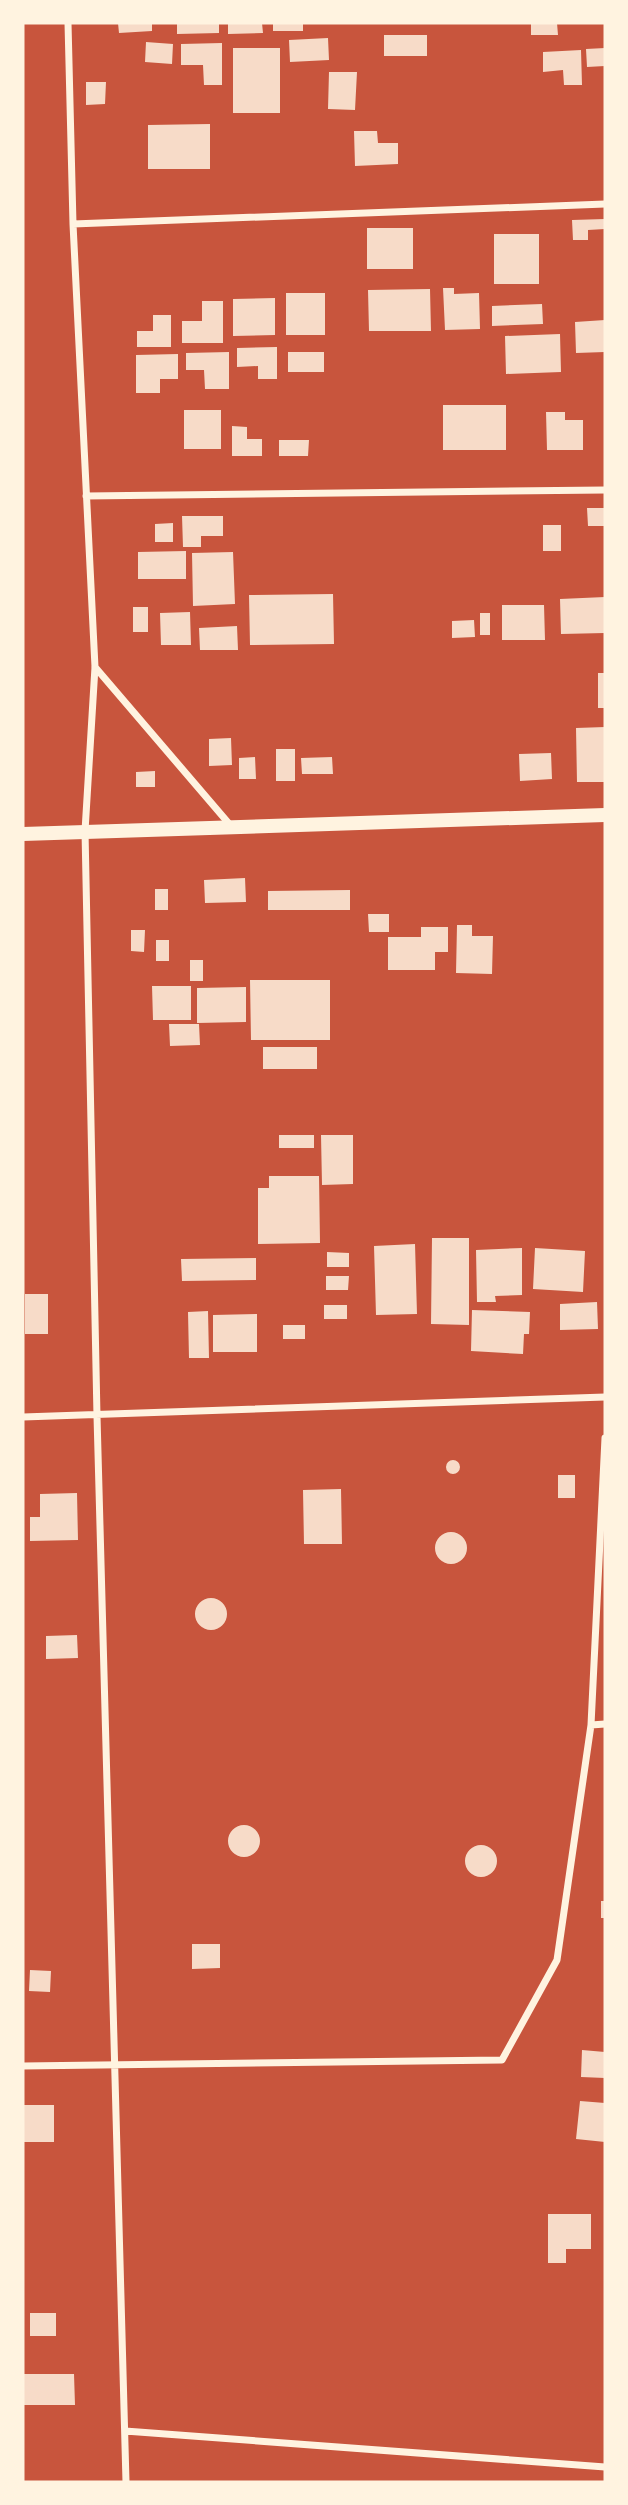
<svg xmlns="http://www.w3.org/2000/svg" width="628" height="2505" viewBox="0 0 628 2505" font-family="'Nunito Sans',sans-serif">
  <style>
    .building { fill: #f7dbc8 }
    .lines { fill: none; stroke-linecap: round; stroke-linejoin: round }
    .minor { stroke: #fff3e0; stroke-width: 7 }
    .secondary { stroke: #fff3e0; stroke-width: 14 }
  </style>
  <rect width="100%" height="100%" fill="#c8553d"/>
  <path class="building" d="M118 23H152V31L119 33Z
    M177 23H219V33L177 34Z
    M228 23H262L263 33 228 34Z
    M273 23H303V31H273Z
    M531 23H557L558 35H531Z
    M384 35H427V56H384Z
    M328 38 329 60 290 62 289 40Z
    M146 42 173 44 172 64 145 62Z
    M222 43V85H204L203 65H181V44Z
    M233 48H280V113H233Z
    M605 48V66L587 67 586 49Z
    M581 50 582 85H564L563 70 543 72V52Z
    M329 72H357L355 110 328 109Z
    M86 82H106L105 104 86 105Z
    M210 124V169H148V125Z
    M354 131H377L378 143H398V164L355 166Z
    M605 219V229L588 230V240H573L572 220Z
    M367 228H413V269H367Z
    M494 234H539V284H494Z
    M443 288H454V294L479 293 480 329 445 330Z
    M430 289 431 331H369L368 290Z
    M286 293H325V335H286Z
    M275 298V335L233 336V299Z
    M202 301H223V343H182V321H202Z
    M542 304 543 324 492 326V306Z
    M153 315H171V347H137V331H153Z
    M605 320V352L576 353 575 322Z
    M560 334 561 372 506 374 505 336Z
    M277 347V379H258V366L237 367V348Z
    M229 352V389H205L204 370H186V353Z
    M288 352H324V372H288Z
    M178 354V379H160V393H136V355Z
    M443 405H506V450H443Z
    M184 410H221V449H184Z
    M546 412H565V420H583V450H547Z
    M232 426 247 427V439H262V456H232Z
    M279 440H309L308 456H279Z
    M587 508H605V526H588Z
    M182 516H223V536H201V547H183Z
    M173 523V542H155V524Z
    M543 525H561V551H543Z
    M186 551V579H138V552Z
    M233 552 235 604 193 606 192 553Z
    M333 594 334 644 250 645 249 595Z
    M605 597V633L561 634 560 599Z
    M502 605H544L545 640H502Z
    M133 607H148V632H133Z
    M190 612 191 645H161L160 613Z
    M480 613H490V635H480Z
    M474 620 475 637 452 638V621Z
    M237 626 238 650H200L199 628Z
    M598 673H605V708H598Z
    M605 727V782H577L576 728Z
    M231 738 232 765 209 766V739Z
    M276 749H295V781H276Z
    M551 753 552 779 520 781 519 754Z
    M255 757 256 779H239V758Z
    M332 757 333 774H302L301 758Z
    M155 771V787H136V772Z
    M245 878 246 902 205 903 204 880Z
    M155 889H168V910H155Z
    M350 890V910H268V891Z
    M368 914H389V932H369Z
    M457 925H472V936H493L492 974 456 973Z
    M421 927H448V952H435V970H388V937H421Z
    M131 930H145L144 952 131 951Z
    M156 940H169V961H156Z
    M190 960H203V981H190Z
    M250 980H330V1040H251Z
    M152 986H191V1020H153Z
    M246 987V1022L197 1023V988Z
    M169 1024H199L200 1045 170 1046Z
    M263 1047H317V1069H263Z
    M279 1135H314V1148H279Z
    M321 1135H353V1184L322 1185Z
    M269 1176H319L320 1243 258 1244V1188H269Z
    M432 1238H469V1325L431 1324Z
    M415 1244 417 1314 376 1315 374 1246Z
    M522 1248V1295L495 1296 496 1302H477L476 1250Z
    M535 1248 585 1251 583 1292 533 1289Z
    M327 1252 349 1253V1267H327Z
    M256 1258V1280L182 1281 181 1259Z
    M326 1276H349L348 1290H326Z
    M25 1294H48V1334H25Z
    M597 1302 598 1329 560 1330V1304Z
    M324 1305H347V1319H324Z
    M472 1310 530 1312 529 1334H524L523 1354 471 1351Z
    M208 1311 209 1358H189L188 1312Z
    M257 1314V1352H213V1315Z
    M283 1325H305V1339H283Z
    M446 1467a7 7 0 1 1 14 0a7 7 0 1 1-14 0Z
    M558 1475H575V1498H558Z
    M341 1489 342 1544H304L303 1490Z
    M77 1493 78 1540 30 1541V1517H40V1494Z
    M435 1548a16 16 0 1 1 32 0a16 16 0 1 1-32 0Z
    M195 1614a16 16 0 1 1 32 0a16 16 0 1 1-32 0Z
    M77 1635 78 1658 46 1659V1636Z
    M228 1841a16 16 0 1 1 32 0a16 16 0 1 1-32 0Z
    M465 1861a16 16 0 1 1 32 0a16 16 0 1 1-32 0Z
    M601 1901H605V1918H601Z
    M192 1944H220V1968L192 1969Z
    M30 1970 51 1971 50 1992 29 1991Z
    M582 2050 605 2052V2078L581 2077Z
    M580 2101 605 2103V2142L576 2139Z
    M23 2105H54V2142H23Z
    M548 2214H591V2249H566V2263H548Z
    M30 2313H56V2336H30Z
    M23 2374H74L75 2405H23Z"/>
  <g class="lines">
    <path class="minor" d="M68 23 73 224 95 667 85 831 97 1416 126 2482
      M73 224 605 204
      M86 496 605 490
      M95 667 231 826
      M23 1417 605 1397
      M591 1725 605 1438
      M23 2066 502 2060 557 1960 591 1725 605 1724
      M125 2431 605 2467"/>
    <path class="secondary" d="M23 834 605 815"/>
  </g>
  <rect width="628" height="2505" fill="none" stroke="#fff3e0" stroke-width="49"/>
</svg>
